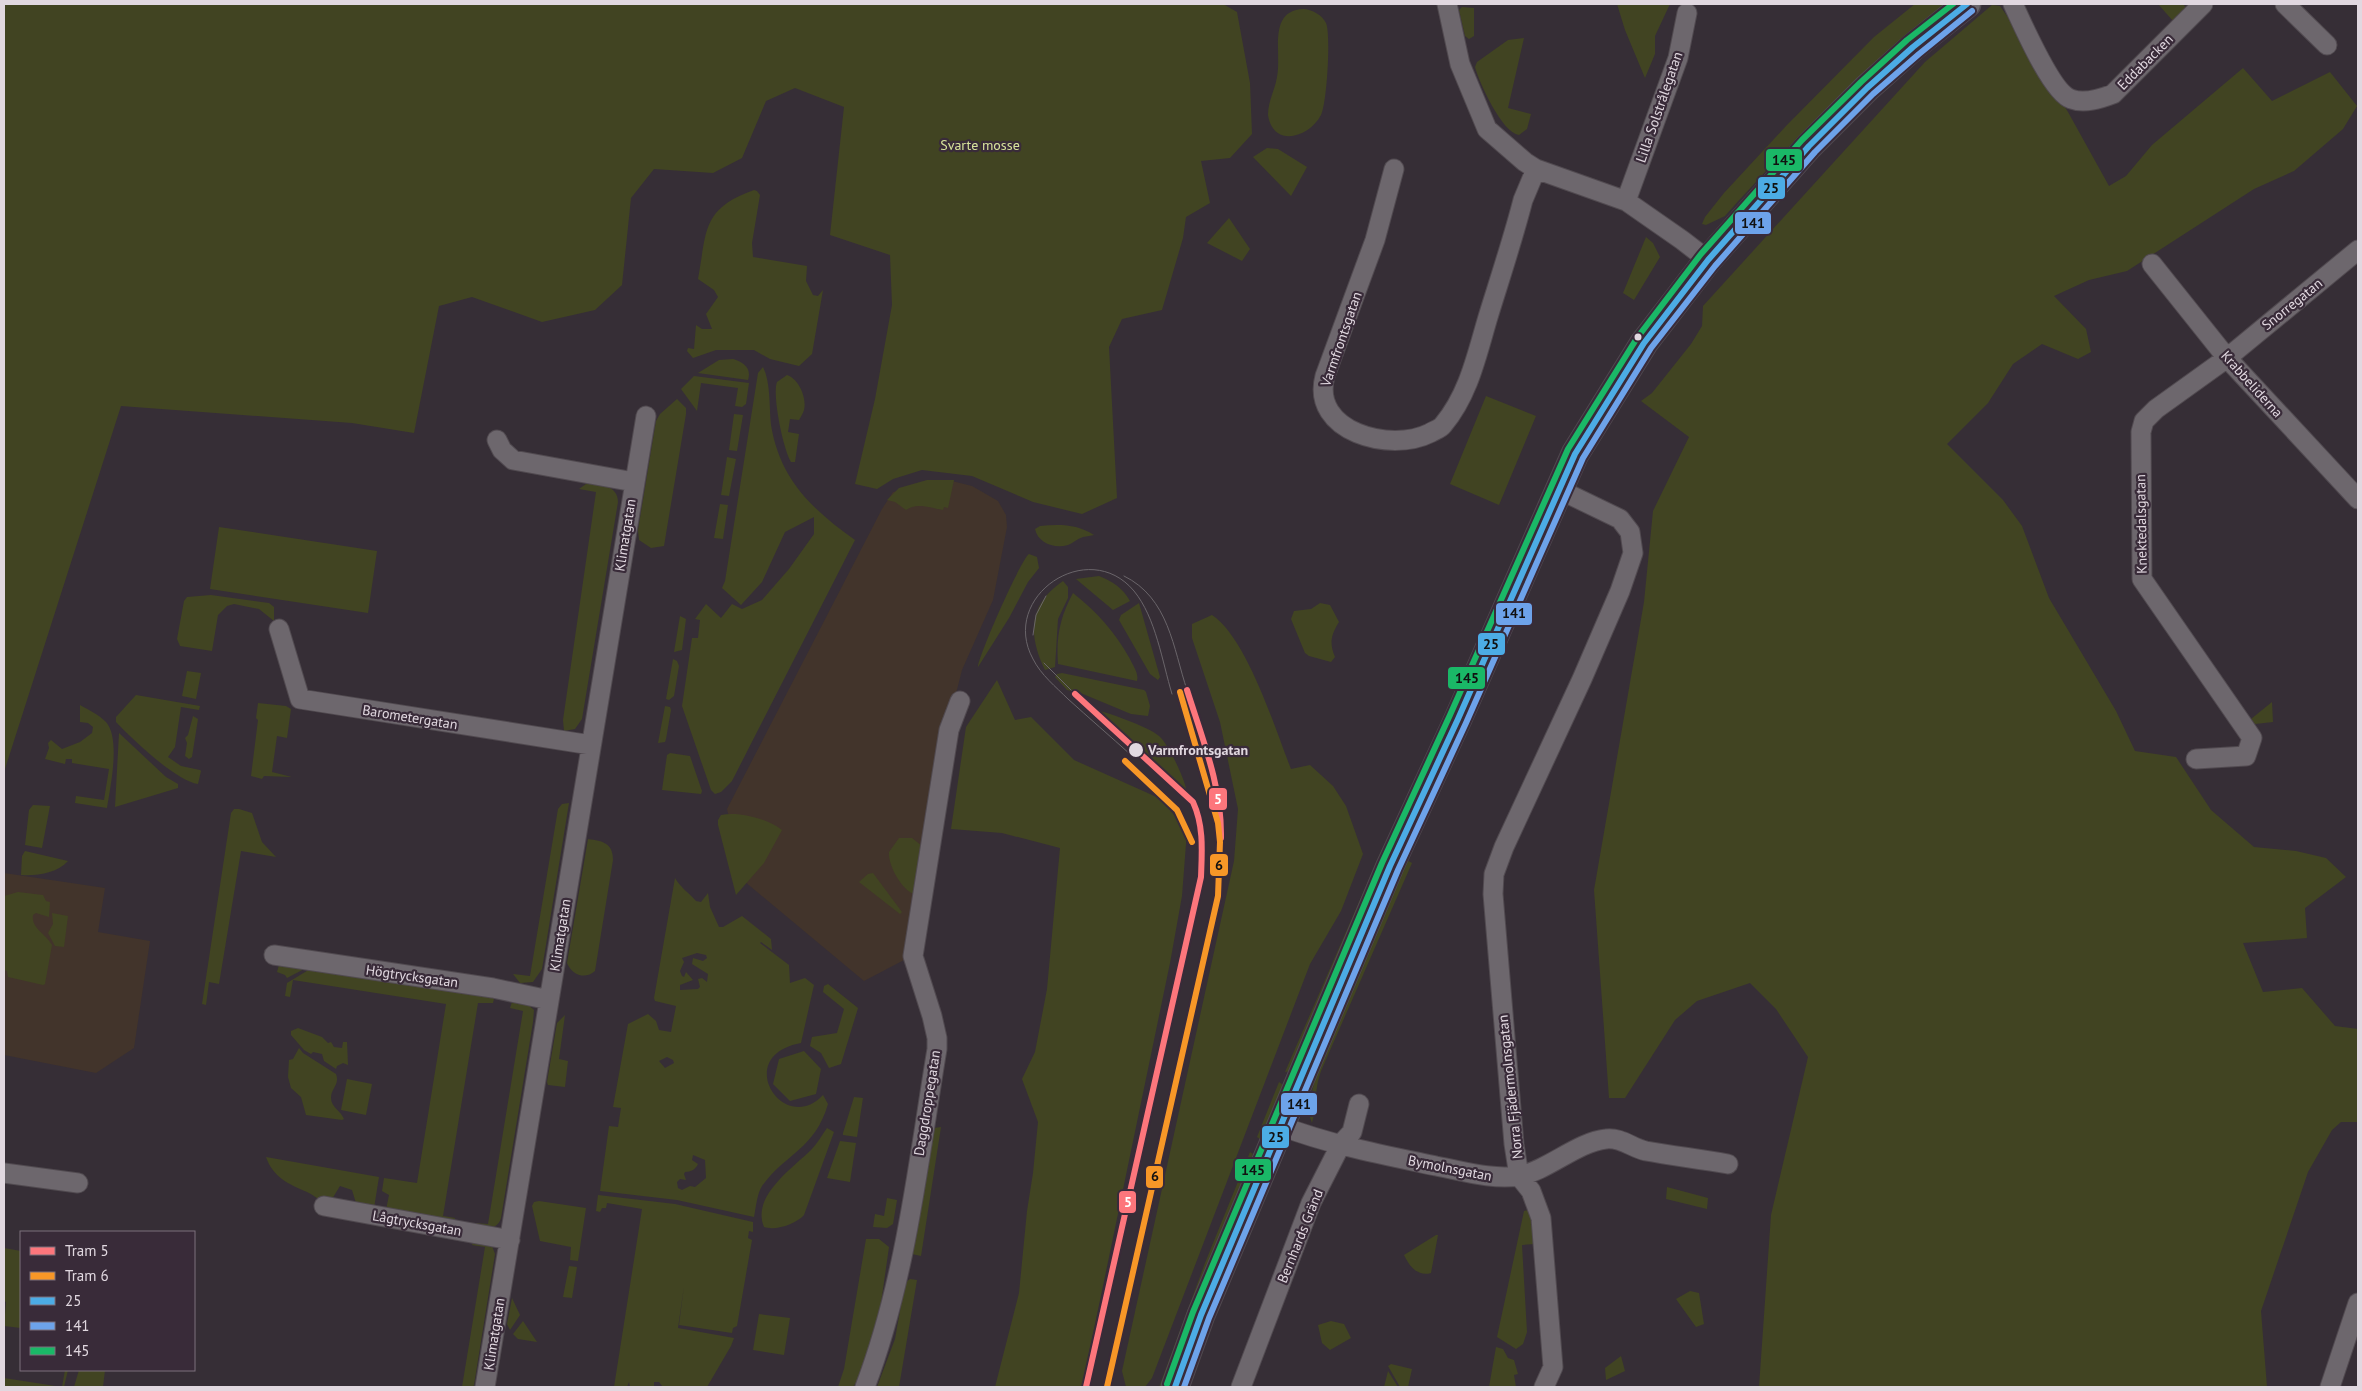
<svg xmlns="http://www.w3.org/2000/svg" width="2362" height="1391" viewBox="0 0 2362 1391" font-family="'PT Sans',sans-serif">
  <style>
    .education { fill: #42342b }
    .green { fill: #414422; fill-rule: evenodd }
    .lines { fill: none; stroke-linecap: round; stroke-linejoin: round }
    .street-casing { stroke: #514a50; stroke-width: 21 }
    .secondary-casing { stroke: #514a50; stroke-width: 29 }
    .street { stroke: #6d676d; stroke-width: 19 }
    .secondary { stroke: #6d676d; stroke-width: 26 }
    .tram { stroke: #6a656a; stroke-width: 1 }
    .bus-1-casing { stroke: #392b39; stroke-width: 10 }
    .bus-2-casing { stroke: #392b39; stroke-width: 10 }
    .bus-3-casing { stroke: #392b39; stroke-width: 10 }
    .bus-1 { stroke: #4cace5; stroke-width: 6 }
    .bus-2 { stroke: #6da3ea; stroke-width: 6 }
    .bus-3 { stroke: #1ab867; stroke-width: 6 }
    .tram-1-casing { stroke: #392b39; stroke-width: 10 }
    .tram-2-casing { stroke: #392b39; stroke-width: 10 }
    .tram-1 { stroke: #fd767c; stroke-width: 6 }
    .tram-2 { stroke: #f79727; stroke-width: 6 }
    .bus-dot { fill: #e1d8e0; stroke: #392b39; stroke-width: 2 }
    .labels { text-anchor: middle; dominant-baseline: central; stroke-width: 4.5; stroke-linejoin: round; paint-order: stroke }
    .street-label { font-size: 14px; fill: #e1d8e0; stroke: #392b39 }
    .park-label { font-size: 14px; fill: #d7e39b; stroke: #392b39 }
    .stop-label { font-size: 14px; font-weight: bold; fill: #e1d8e0; stroke: #392b39; text-anchor: start }
    .line-badge { stroke: #392b39; stroke-width: 2 }
    .badge-label { font-size: 14px; text-anchor: middle; font-weight: bold; fill: #fff }
    .pale-badge-label { font-size: 14px; text-anchor: middle; font-weight: bold; fill: #111 }
  </style>
  <rect width="100%" height="100%" fill="#362e36"/>
  <path class="education" d="M952 481 972 486 998 501 1006 515 1007 527 993 600 962 670 945 737 931 830 904 960 864 981 744 881 727 809 882 509 893 492Z
    M4 873 105 888 98 932 150 941 134 1048 96 1073 4 1055Z"/>
  <path class="green" d="M4 4H1223L1237 12 1250 83 1252 134 1230 158 1201 161 1210 203 1186 217 1183 238 1162 310 1122 319 1109 347 1117 498 1082 514 1033 502 972 476 922 470 893 479 877 489 855 484 875 399 892 305 890 255 830 235 844 107 795 88 766 101 742 158 713 173 654 169 631 198 622 285 595 310 542 322 472 297 439 306 414 433 352 423 121 406 4 772Z
    M1617 4H1670L1655 36V54L1645 78 1625 30Z
    M1915 4H1945C1867 69 1793 139 1725 216L1706 225 1702 224 1705 217 1724 193 1786 126 1874 37Z
    M2158 4H2183L2187 9 2173 21Z
    M1992 5 2000 6 2007 16 2068 112 2109 186 2126 176 2152 145 2243 68 2272 101 2330 72 2357 106 2343 129 2294 171 2254 189 2127 271 2089 280 2054 296 2086 329 2091 352 2078 359 2042 344 2013 364 1988 403 1947 444 2003 500 2022 526 2049 598 2116 711 2135 751 2176 757 2211 810 2254 847 2296 851 2326 858 2346 877 2305 908 2307 938 2243 943 2263 992 2302 988 2335 1026 2358 1029V1122H2341L2332 1130 2308 1172 2261 1311 2267 1387H1759L1771 1215 1808 1057 1776 1009 1750 983 1697 1001 1675 1020 1625 1098H1609L1594 890 1644 602 1653 511 1689 437 1641 401 1652 393 1691 344 1702 326 1703 306 1925 62Z
    M1462 7 1474 8V36L1469 39 1465 36 1459 10Z
    M1304 9C1313 10 1322 15 1326 23 1331 34 1327 103 1321 115 1309 138 1273 148 1268 115 1268 101 1275 90 1277 77 1282 53 1267 10 1304 9Z
    M1524 38 1508 108 1531 114 1527 129 1519 135C1502 133 1479 82 1475 67L1477 62 1508 40Z
    M1267 148 1278 149 1307 167 1291 196 1253 157Z
    M754 190 757 191 760 195 752 243 753 257 807 266 806 281 813 295 818 296 823 290 812 354 799 366 770 359 754 350H716L693 358 687 351 688 348 694 349 696 325 702 329H712L706 314 718 297 714 290 698 279C707 231 701 209 754 190Z
    M1229 218 1250 249 1242 261 1207 243Z
    M1646 237 1653 243 1660 257 1634 300 1623 293Z
    M733 359C743 362 752 368 748 380L698 373 719 360Z
    M763 367C771 383 769 407 771 425 780 480 813 510 855 540L732 781 721 792 715 794 711 790 682 706 692 638H698L700 620 695 619 706 604 721 618 732 604 742 609 762 600 789 569 814 534V517L785 532 762 582 741 605 722 588 725 581 758 373Z
    M787 375C799 379 807 398 804 410 803 413 801 417 799 420L790 419 788 432 799 434 795 462H791C783 449 772 395 777 382Z
    M694 376 749 383 746 404 742 407 735 406 738 388 701 383 697 411 681 389Z
    M1486 396 1536 416 1499 505 1450 484Z
    M677 399 686 408V414L664 546 651 548 639 540 638 530 656 421 660 414Z
    M734 414 743 415 737 451 729 450Z
    M727 457 736 459 729 496 721 495Z
    M927 480H954L948 508 944 507 943 510C932 508 916 502 906 510L895 502 887 500 899 488Z
    M586 484C599 484 618 485 618 502L582 719 575 729 564 731 563 720 596 492 579 489Z
    M720 504 728 505 723 539 714 538Z
    M1040 526C1060 524 1077 524 1094 535 1091 536 1087 536 1083 537 1077 539 1073 543 1068 545 1054 549 1038 543 1035 529Z
    M219 527 377 551 368 613 210 589Z
    M1029 554 1037 557 1039 568 1028 582 1009 618 978 667C978 657 1021 559 1029 554Z
    M1099 576C1112 581 1123 588 1130 601L1113 610 1076 579Z
    M1063 581 1068 587V598L1058 619 1055 667 1045 670C1028 635 1028 605 1063 581Z
    M1073 593C1097 612 1115 632 1130 659 1133 666 1139 673 1137 681L1058 664C1056 637 1060 617 1073 593Z
    M211 595 269 603 274 607V621L259 609 234 604 227 606 218 615 212 651 180 646 177 639 184 601 187 597Z
    M1139 603 1160 677 1158 680 1150 674 1119 620 1121 615Z
    M1320 603 1330 605 1339 622C1331 635 1329 643 1335 657L1331 662 1309 656 1305 653 1291 619 1294 611 1311 609Z
    M1212 615C1247 638 1275 729 1291 769L1310 765 1333 786 1346 806 1363 854 1341 911 1310 964 1152 1378 1145 1387H1126L1122 1371 1234 861 1238 809 1220 722 1192 638V624Z
    M680 616 686 619 682 650 674 652Z
    M673 659 677 661 679 666 674 696 669 700 666 699Z
    M187 671 201 673 196 699 182 696Z
    M1062 673 1144 690 1146 692 1150 706 1148 716 1131 714 1083 694 1067 690 1055 677 1057 674Z
    M997 680 1015 720 1031 717 1074 760 1161 799 1187 831 1182 896 1170 963 1082 1387H995L1019 1293 1027 1211 1033 1173 1038 1122 1022 1079 1035 1052 1047 989 1060 848 1002 833 951 829 966 727Z
    M136 695 200 706 199 710 181 707 175 747 168 757 181 766 200 770 201 771 198 784C176 781 132 739 116 722V717Z
    M2272 702 2273 722 2255 724 2251 719Z
    M258 703 286 706 291 709 287 738 277 736 272 772 292 777 264 776 262 779 251 776 258 720 256 718Z
    M80 705C89 710 99 715 106 722 121 739 110 788 107 808L75 803 76 796 104 800 109 769 72 763V759H66L65 764 45 759 49 748 48 743 51 740 62 749 80 742 92 733 93 727 88 723 80 722Z
    M665 706 670 707 671 710 666 739 665 742 658 743Z
    M1091 709C1105 711 1149 727 1159 736 1168 743 1187 783 1187 794L1185 796 1090 711Z
    M193 716 198 719 192 757 189 759 185 756 187 743 185 738 188 735Z
    M119 733 166 777 178 784V788L115 807Z
    M670 753 690 756 702 791 701 794 662 790 667 755Z
    M569 803 542 969 533 982 520 983 513 974 530 976 558 809 562 804Z
    M33 805 50 806 42 848 25 845 29 810Z
    M234 809H239L252 813 262 842 276 857 241 851 219 984 209 982 206 1005 202 1004 231 813Z
    M721 815C739 811 768 819 782 830L764 863 736 895 718 825V820Z
    M899 838H912L922 846 914 894C901 889 888 865 889 852Z
    M588 839C603 841 613 843 613 860L595 971C585 980 572 975 567 963Z
    M1382 849 1386 851 1290 1071 1285 1072Z
    M25 851 68 861C57 873 38 876 21 875L22 856Z
    M1403 858 1412 863 1321 1071C1314 1090 1317 1105 1312 1123L1308 1112 1309 1103 1323 1049Z
    M873 873 902 912 900 914 859 882 868 874Z
    M675 878C680 887 689 893 696 901L701 902 708 893 710 907 719 927H723L742 916 771 939 772 950 761 942 760 943 789 965 790 983 805 978 814 985 801 1043C731 1056 784 1137 823 1095L828 1104C815 1149 786 1153 762 1186 757 1194 756 1207 754 1217L677 1200 600 1191 609 1126 618 1127 621 1108 613 1107 628 1024 648 1014 656 1021 659 1030 671 1032 676 1006 655 1001 654 998ZM697 953 706 955 707 958 703 961 693 958 692 964 708 974 707 982 702 978 698 979 700 987 698 989 680 990V985L693 980 686 972 684 977 682 976 680 971 684 962 682 958ZM667 1057 673 1060 674 1063 665 1068 659 1061ZM693 1155 705 1160 706 1178 695 1187 690 1186 682 1190 678 1188 677 1182 680 1179 686 1180 684 1174 685 1172C691 1172 696 1169 698 1164L692 1160Z
    M18 892 43 895 46 901 50 902 49 917 36 913 33 915C31 928 45 933 52 945L45 984 43 985 8 977 7 971 4 970V896Z
    M52 913 68 916 64 947 55 946 48 933 53 924Z
    M279 965 308 967 287 978 285 975 277 972Z
    M315 966 491 996 494 999 493 1003H478L443 1216 455 1218 454 1221 386 1210 389 1195 382 1191 384 1178 417 1183 446 1004 293 980 290 997 285 996 287 983Z
    M828 984 858 1008 841 1064 829 1068 821 1053 810 1046 812 1037 837 1033 844 1009 823 992 824 986Z
    M512 1002H525L534 1010 533 1022 501 1218C497 1231 487 1227 475 1225L474 1223 488 1224 523 1011 510 1008Z
    M565 1015 559 1059 568 1061 565 1087 548 1085 547 1082 557 1023Z
    M298 1028 322 1037 328 1043 331 1042 334 1047 342 1048 343 1042H347L348 1065 343 1063 337 1066 336 1069 324 1061 322 1054 313 1052 311 1054 304 1050 291 1035V1031Z
    M299 1048 303 1053 336 1074C340 1085 331 1088 331 1098 331 1107 341 1111 344 1119L342 1120 306 1115 301 1097 291 1088 288 1077 289 1060 293 1059Z
    M804 1051 821 1069 816 1094 790 1101 773 1084 779 1059Z
    M347 1079 372 1084 366 1115 341 1110Z
    M1279 1082 1283 1085 1260 1139 1257 1137Z
    M854 1097 863 1098 857 1137 843 1135V1133Z
    M941 1127 921 1256 912 1254V1250L934 1128Z
    M827 1128 834 1132 804 1215C796 1224 776 1231 764 1227 751 1196 793 1168 811 1150 817 1144 822 1135 827 1128Z
    M840 1141 856 1143 850 1182 827 1178Z
    M1250 1152 1253 1154 1207 1269 1163 1387H1159L1205 1263Z
    M266 1157 379 1177 374 1208 356 1203 352 1190 340 1186 332 1199C314 1201 320 1198 307 1192 288 1184 273 1177 266 1157Z
    M1667 1187 1708 1198 1707 1209 1666 1199Z
    M598 1195 675 1204 753 1222V1232L749 1231 748 1238 752 1240 737 1326 733 1328 732 1333 679 1325 684 1286 678 1328 734 1338 731 1346 707 1387H663L659 1382H654V1387H630L629 1382 627 1387H614L642 1209 607 1203 606 1208H602L600 1212 596 1211Z
    M887 1198 897 1200 893 1224 887 1228 873 1227 875 1214 884 1216Z
    M539 1201 586 1208 578 1261 570 1260 571 1247 540 1241 532 1206 534 1202Z
    M1528 1210H1532L1534 1244 1522 1245 1527 1332 1523 1344 1516 1349 1497 1337 1524 1211Z
    M1436 1235H1438L1431 1273C1418 1277 1409 1266 1404 1255Z
    M866 1239H879L889 1247 880 1310 866 1361 855 1384 853 1387H838L844 1369Z
    M473 1242 492 1246 495 1254 474 1385 473 1387H462L485 1247 472 1245Z
    M4 1248 21 1251V1328L4 1326 6 1302 4 1301Z
    M569 1266 577 1267 572 1298 563 1297Z
    M910 1279 917 1280 899 1387H877L895 1339 905 1283Z
    M1690 1291 1699 1293 1704 1324 1696 1327 1676 1299Z
    M512 1298 520 1315 510 1330 507 1324Z
    M759 1314 790 1318 784 1355 753 1350Z
    M523 1321 537 1342 518 1339 513 1334Z
    M1331 1321 1344 1324 1351 1338 1330 1350 1322 1343 1318 1325Z
    M1496 1347 1503 1349 1508 1358 1514 1360 1518 1374 1514 1375 1516 1387H1489Z
    M1621 1356 1625 1371 1606 1380 1605 1368Z
    M1391 1364 1412 1369 1408 1387H1400L1388 1366Z
    M65 1370H68L64 1387H4V1378L62 1387Z
    M79 1370H105L103 1387H74Z
    M1388 1371 1398 1387H1384Z"/>
  <g class="lines">
    <defs>
      <path id="street" d="M1447 4 1460 64 1487 129 1525 162 1536 169 1626 201 1682 240 1708 260
        M2013 4C2022 23 2052 93 2071 99 2084 104 2100 99 2113 94L2203 4
        M2285 4 2327 45
        M1394 169 1375 240 1325 376C1310 432 1391 453 1430 433 1435 430 1440 429 1443 425 1469 394 1477 354 1488 317 1500 278 1513 239 1523 200L1536 169
        M1626 201 1678 58 1687 13
        M2152 264 2227 358 2358 499
        M497 440 502 450 513 460 634 482
        M279 629 300 699 591 745
        M2196 759 2246 756 2252 738 2142 579 2141 432 2144 421 2156 409 2227 358 2358 250
        M274 955 493 988 549 1000
        M1281 1126C1331 1145 1384 1155 1436 1166 1463 1171 1492 1180 1519 1176 1547 1171 1577 1142 1606 1139 1621 1137 1632 1148 1646 1151 1673 1156 1701 1159 1728 1164
        M4 1173 78 1183
        M324 1206 510 1240
        M485 1387 646 416
        M865 1387C906 1279 918 1163 937 1049V1038L932 1016 913 956 949 730 960 701
        M1241 1387 1311 1203 1341 1144 1352 1132 1359 1104
        M1544 1387 1553 1367 1541 1218 1531 1191 1519 1176 1514 1144 1493 894 1494 874 1504 847 1582 679 1620 591 1633 553 1630 532 1620 519 1558 489
        M2330 1387 2358 1303"/>
      <path id="secondary" d="M1175 1387 1201 1315 1390 866 1458 719 1575 454 1644 343 1708 260 1809 146 1867 88 1913 47 1967 4"/>
    </defs>
    <use href="#street" class="street-casing"/>
    <use href="#secondary" class="secondary-casing"/>
    <use href="#street" class="street"/>
    <use href="#secondary" class="secondary"/>
    <path class="tram" d="M1124 576C1169 598 1173 648 1187 690
      M1033 635 1036 615 1046 596
      M1044 663 1075 694
      M1131 755C1110 736 1089 718 1068 699 1056 687 1041 675 1033 659 999 597 1088 536 1134 591 1156 618 1162 661 1172 694"/>
    <defs>
      <path id="bus-1" d="M1175 1387 1201 1315 1390 866 1458 719 1575 454 1644 343 1708 260 1809 146 1867 88 1913 47 1967 4"/>
      <path id="bus-2" d="M1184 1387 1209 1318 1398 870 1466 723 1583 458 1651 348 1715 266 1815 152 1873 94 1919 54 1972 11"/>
      <path id="bus-3" d="M1167 1384 1193 1312 1382 863 1450 715 1568 449 1637 338 1701 254 1802 140 1861 82 1907 40 1953 4"/>
    </defs>
    <use href="#bus-1" class="bus-1-casing"/>
    <use href="#bus-2" class="bus-2-casing"/>
    <use href="#bus-3" class="bus-3-casing"/>
    <use href="#bus-1" class="bus-1"/>
    <use href="#bus-2" class="bus-2"/>
    <use href="#bus-3" class="bus-3"/>
    <defs>
      <path id="tram-1" d="M1187 690C1202 738 1222 786 1221 838
        M1075 694 1193 802C1204 826 1202 851 1201 877L1086 1387"/>
      <path id="tram-2" d="M1125 761 1177 810 1192 842
        M1107 1387 1218 896 1220 842 1218 823 1180 692"/>
    </defs>
    <use href="#tram-1" class="tram-1-casing"/>
    <use href="#tram-2" class="tram-2-casing"/>
    <use href="#tram-1" class="tram-1"/>
    <use href="#tram-2" class="tram-2"/>
  </g>
  <g class="bus-dot">
    <circle cx="1638" cy="337" r="4.5"/>
    <circle cx="1136" cy="750" r="8"/>
  </g>
  <g class="labels">
    <g class="street-label">
      <text transform="translate(2145 62) rotate(-45)">Eddabacken</text>
      <text transform="translate(1659 107) rotate(-71)">Lilla Solstrålegatan</text>
      <text transform="translate(2292 304) rotate(-39)">Snorregatan</text>
      <text transform="translate(1341 339) rotate(-71)">Varmfrontsgatan</text>
      <text transform="translate(2252 384) rotate(48)">Krabbeliderna</text>
      <text transform="translate(2141 524) rotate(-91)">Knektedalsgatan</text>
      <text transform="translate(625 535) rotate(-81)">Klimatgatan</text>
      <text transform="translate(410 717) rotate(9)">Barometergatan</text>
      <text transform="translate(560 935) rotate(-81)">Klimatgatan</text>
      <text transform="translate(412 976) rotate(8)">Högtrycksgatan</text>
      <text transform="translate(1510 1087) rotate(-96)">Norra Fjädermolnsgatan</text>
      <text transform="translate(927 1103) rotate(-81)">Daggdroppegatan</text>
      <text transform="translate(1450 1168) rotate(11)">Bymolnsgatan</text>
      <text transform="translate(417 1223) rotate(10)">Lågtrycksgatan</text>
      <text transform="translate(1300 1236) rotate(-68)">Bernhards Gränd</text>
      <text transform="translate(494 1334) rotate(-81)">Klimatgatan</text>
    </g>
    <g class="park-label">
      <text x="980" y="145">Svarte mosse</text>
    </g>
    <g class="stop-label">
      <text x="1148" y="750">Varmfrontsgatan</text>
    </g>
  </g>
  <g class="line-badge">
    <rect x="1765" y="148" width="38" height="24" rx="5" fill="#1ab867"/>
    <rect x="1757" y="176" width="29" height="24" rx="5" fill="#4cace5"/>
    <rect x="1734" y="211" width="38" height="24" rx="5" fill="#6da3ea"/>
    <rect x="1495" y="602" width="38" height="24" rx="5" fill="#6da3ea"/>
    <rect x="1477" y="632" width="29" height="24" rx="5" fill="#4cace5"/>
    <rect x="1447" y="666" width="39" height="24" rx="5" fill="#1ab867"/>
    <rect x="1208" y="787" width="20" height="24" rx="5" fill="#fd767c"/>
    <rect x="1209" y="853" width="20" height="24" rx="5" fill="#f79727"/>
    <rect x="1280" y="1092" width="38" height="24" rx="5" fill="#6da3ea"/>
    <rect x="1261" y="1125" width="29" height="24" rx="5" fill="#4cace5"/>
    <rect x="1234" y="1158" width="38" height="24" rx="5" fill="#1ab867"/>
    <rect x="1145" y="1165" width="19" height="24" rx="5" fill="#f79727"/>
    <rect x="1118" y="1190" width="19" height="24" rx="5" fill="#fd767c"/>
  </g>
  <g class="badge-label">
    <text x="1218" y="804">5</text>
    <text x="1128" y="1207">5</text>
  </g>
  <g class="pale-badge-label">
    <text x="1784" y="165">145</text>
    <text x="1771" y="193">25</text>
    <text x="1753" y="228">141</text>
    <text x="1514" y="618">141</text>
    <text x="1491" y="649">25</text>
    <text x="1467" y="683">145</text>
    <text x="1219" y="870">6</text>
    <text x="1299" y="1109">141</text>
    <text x="1276" y="1142">25</text>
    <text x="1253" y="1175">145</text>
    <text x="1155" y="1181">6</text>
  </g>
  <rect width="2362" height="1391" fill="none" stroke="#e1d8e0" stroke-width="10"/>
  <rect x="20" y="1231" width="175" height="140" fill="#392b39" stroke="#7c707c"/>
  <rect x="30" y="1247" width="25" height="8" fill="#fd767c" stroke="#7c707c"/>
  <text x="65" y="1256" font-size="15" fill="#e1d8e0">Tram 5</text>
  <rect x="30" y="1272" width="25" height="8" fill="#f79727" stroke="#7c707c"/>
  <text x="65" y="1281" font-size="15" fill="#e1d8e0">Tram 6</text>
  <rect x="30" y="1297" width="25" height="8" fill="#4cace5" stroke="#7c707c"/>
  <text x="65" y="1306" font-size="15" fill="#e1d8e0">25</text>
  <rect x="30" y="1322" width="25" height="8" fill="#6da3ea" stroke="#7c707c"/>
  <text x="65" y="1331" font-size="15" fill="#e1d8e0">141</text>
  <rect x="30" y="1347" width="25" height="8" fill="#1ab867" stroke="#7c707c"/>
  <text x="65" y="1356" font-size="15" fill="#e1d8e0">145</text>
</svg>
